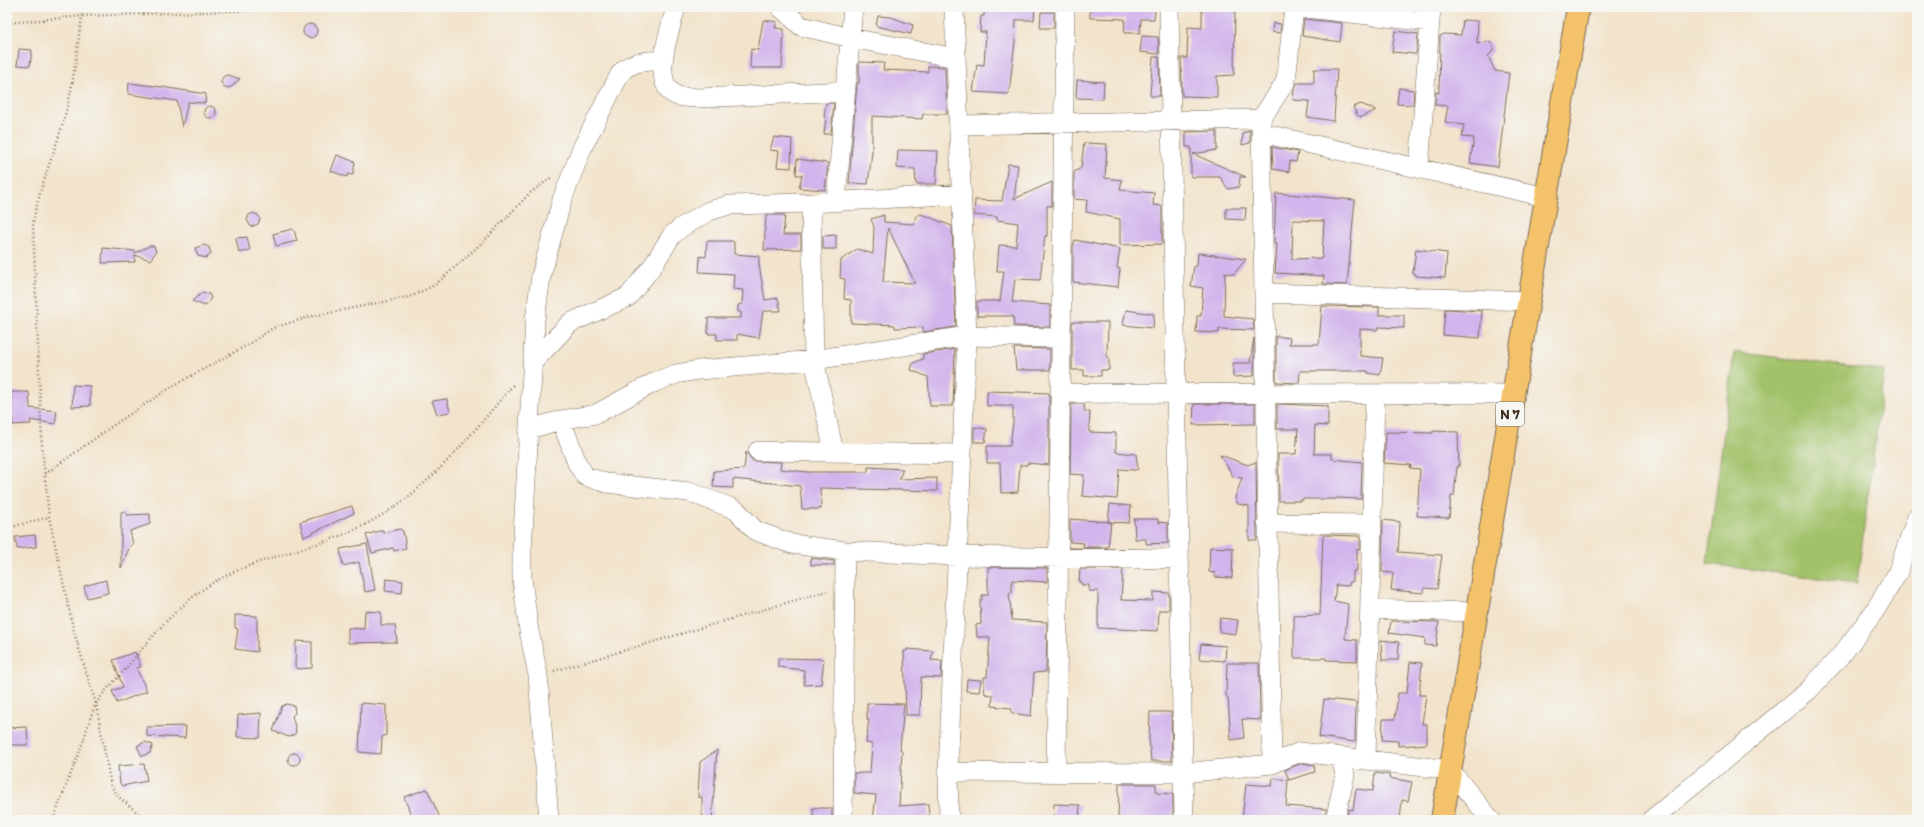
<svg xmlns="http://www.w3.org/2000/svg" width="1924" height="827" viewBox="0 0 1924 827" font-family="Itim,sans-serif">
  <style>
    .green { fill: #a2c26a; stroke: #6e7644 }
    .building { fill: #d2b5ec; fill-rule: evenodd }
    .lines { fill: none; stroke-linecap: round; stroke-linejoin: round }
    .minor-casing { stroke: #7b6b5b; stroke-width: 20 }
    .highway-casing { stroke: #7b6b5b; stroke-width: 24 }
    .path { stroke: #7b6b5b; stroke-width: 2.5; stroke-dasharray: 1 3; stroke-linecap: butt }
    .minor { stroke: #fff; stroke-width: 19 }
    .highway { stroke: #f3c26a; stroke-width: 22 }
    .labels { text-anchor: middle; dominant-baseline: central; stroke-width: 3.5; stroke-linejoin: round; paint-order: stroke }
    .shield { fill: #f6f6f2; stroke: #73675e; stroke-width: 1 }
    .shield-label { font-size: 14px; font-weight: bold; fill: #3b2a1e }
  </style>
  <rect width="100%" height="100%" fill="#f6f6f2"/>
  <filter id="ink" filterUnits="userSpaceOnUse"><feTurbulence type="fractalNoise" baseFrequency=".025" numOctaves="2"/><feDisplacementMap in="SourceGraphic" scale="8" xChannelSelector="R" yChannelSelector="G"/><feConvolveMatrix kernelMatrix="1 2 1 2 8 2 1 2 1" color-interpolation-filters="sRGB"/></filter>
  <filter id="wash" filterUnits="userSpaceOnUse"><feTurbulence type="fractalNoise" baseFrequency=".012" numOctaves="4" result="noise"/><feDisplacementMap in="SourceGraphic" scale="16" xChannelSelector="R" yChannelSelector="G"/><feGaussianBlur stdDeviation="0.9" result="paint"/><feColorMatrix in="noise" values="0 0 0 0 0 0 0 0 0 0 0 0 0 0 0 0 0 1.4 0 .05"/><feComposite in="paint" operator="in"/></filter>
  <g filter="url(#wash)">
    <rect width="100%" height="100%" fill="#f2e3cb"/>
    <path class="green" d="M1734 352 1884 371 1857 583 1707 564Z"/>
    <g id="blocks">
      <path class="building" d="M984 7H1035L1034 20H1016L1015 41 1009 94 973 92 977 64 984 65 986 32H980L981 16H984Z
        M1090 7 1155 10 1154 19H1141L1140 33H1124L1125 19 1090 18Z
        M1202 7H1235L1234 75 1217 76V97L1182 96 1181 58H1187L1188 27 1202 28Z
        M1041 12H1054V28H1040Z
        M878 16 891 17 913 25 911 34 876 26Z
        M1304 19 1342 23 1340 42 1302 36Z
        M765 20 777 22 775 28 784 29 782 68H751L750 67 751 49 758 50 763 21Z
        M1463 20 1478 21 1477 44 1488 41 1493 45V51L1488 56 1495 71 1509 73 1498 167 1470 163 1474 138 1462 137 1464 125 1445 122 1448 106 1435 105 1436 92 1439 93 1440 36 1444 34 1461 35Z
        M1273 23 1281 24 1280 33 1272 32Z
        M303 31a7 7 0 1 1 14 0a7 7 0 1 1-14 0Z
        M1395 31 1418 34 1416 54 1392 52Z
        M1142 36 1158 37 1159 54 1140 52Z
        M19 49 32 50 30 66 17 65Z
        M1153 57H1159L1160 96H1151L1150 94Z
        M859 62 884 63 883 70 928 72V66L945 67 947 114H923L922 119 872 116V152L868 184 849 183 857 83H859Z
        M1314 69H1337L1334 121 1307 117 1309 101 1293 100 1294 90 1297 83H1314Z
        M226 75H229L240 79 231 87 228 88 223 86 221 82 223 77Z
        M1077 80 1104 82 1103 99 1076 98Z
        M129 83 162 87 206 94 205 103 188 102 182 127 177 101 128 94Z
        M1399 88 1414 90 1413 105 1397 104Z
        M826 103H834L831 134H824L826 117H824Z
        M1361 104 1376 110 1361 117 1357 115 1353 107Z
        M204 112a6 6 0 1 1 12 0a6 6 0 1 1-12 0Z
        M1248 130H1250V143L1242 145 1243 132H1248Z
        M1217 131V150L1193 154 1246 177H1240L1239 187 1228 189 1220 177H1191V147H1186V132Z
        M774 137 792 139 791 168 777 167 779 151 770 150Z
        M1084 143 1107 144 1105 178 1122 180 1120 190 1154 193 1153 205 1162 206V244L1120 245V219L1086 212 1087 200 1074 199V172L1081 168Z
        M1272 147 1298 152 1296 162 1290 161 1289 172 1273 169Z
        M898 150 938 151 936 184H916L915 169 897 168Z
        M337 155 355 162 353 175 348 174 347 177 331 171Z
        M797 159 828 163 825 190 799 188 802 175H796Z
        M1008 164 1018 165 1014 199 1052 182V206H1047V236H1045L1040 280 1015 279 1012 302 1050 305V327L1014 326 1013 316H977V301H1000L1004 271H997L999 245 1016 246 1018 223 997 220V217L974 215 975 200 1002 201Z
        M1276 193 1355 200 1347 285 1323 284 1324 276 1275 273 1277 244H1274ZM1293 220 1324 221 1322 258 1292 259Z
        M1226 208H1246L1245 220 1226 219Z
        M253 213 258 215 260 219 258 224 251 227 247 220 249 215Z
        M921 214 952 226 956 327 923 332V327L895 328V325L851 323V300L844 299 845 279 840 278 841 260 857 249 873 254 874 227 871 219 884 215V222L914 224 916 216ZM888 228 915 283 883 282Z
        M766 215H785L783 235H801V249L764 250Z
        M292 229 294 230 297 241 276 246 273 234Z
        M836 235V249H823V236Z
        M247 237 250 250 239 253 236 238Z
        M1075 240 1120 249 1117 268 1120 269 1118 287 1073 282V246Z
        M707 241H732L734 242V254L759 256V265L765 300 778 298 781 311H763L759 338 737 334V340H717V334H708V318H741V312H738V305L742 304 743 290 733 289 734 274 699 272 700 256 706 257Z
        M204 245 209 247 211 254 206 258 198 256 195 248Z
        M149 246H154L156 252 150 260 135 255V262L102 263 103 248 135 251V253Z
        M1416 249 1447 253 1445 278 1416 276V274L1413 273Z
        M1198 253 1246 259 1234 274 1225 273 1224 316 1253 319 1254 330 1219 329V333L1196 332 1197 316H1201L1203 288 1191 286 1194 266H1197Z
        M203 292 209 294 211 298 205 306 192 301Z
        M1322 306 1379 307V315H1404V328L1378 327 1377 330 1360 329V356L1383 358 1380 375 1368 373V371H1300L1299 383 1276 382V336L1290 338 1289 344H1319Z
        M1445 309 1482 311 1480 338 1443 335Z
        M1126 310 1154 314 1153 328 1123 325Z
        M1072 322H1108L1107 357H1109V370H1101V376H1084V370H1072Z
        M1254 338V376L1233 377V363H1250Z
        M1014 348 1050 349V370H1016Z
        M955 349 953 406H930L928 377 911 370 913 363 923 359V354Z
        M73 385 90 386V406L72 407Z
        M987 391 1049 393V465L1027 463V465H1020L1018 492 1001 493 1000 463H987V446H1010L1013 422V406H987Z
        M11 392H29L30 408 57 411 55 424 30 420 31 424 13 425Z
        M447 399 450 412 437 414 432 401Z
        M1071 404H1084L1085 412H1090L1089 432 1116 433V452L1136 454 1138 469 1135 470 1119 469 1117 499 1082 496 1084 475 1070 474Z
        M1194 404H1255V424L1193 425Z
        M1277 404 1328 406V426L1315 425 1314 454H1332V459L1362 462 1361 499 1336 498V499H1302V501H1279L1278 454H1296L1298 429H1277Z
        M974 427 987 429 985 442H974Z
        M1433 431 1458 432 1459 467H1457L1454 496H1451L1449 518 1417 516 1420 469 1410 468 1411 465 1384 463 1386 432 1433 433Z
        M746 452 753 461 781 462 780 469 807 472H868V467L903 469 899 479 937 478V491L820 488 821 509H802L800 486 733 479V488L713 487 714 471 744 469Z
        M1220 455 1248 465 1256 462 1257 540H1249V506L1238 504 1235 498 1242 478 1233 476Z
        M1110 504 1131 506 1129 523 1108 522Z
        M352 506 354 513 304 537 300 522Z
        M126 511 127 515 150 514V524L130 531 133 544 130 546 121 568V512Z
        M1070 519 1111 522 1108 547H1083L1084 543 1070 542Z
        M1134 519H1158V522L1168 523V543L1146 544V539H1135Z
        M1383 520 1400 522 1398 552 1442 555 1437 589 1424 588V593L1391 590 1393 573 1382 572Z
        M400 529 403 531 406 548 394 551 393 548 372 553 366 535 383 530V533Z
        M35 535 36 547 17 549 15 537Z
        M1323 535 1360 536V550L1357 549V571H1353V581L1349 583V586L1336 585 1334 601 1348 604 1345 639 1357 640V661L1326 660V658H1294V616L1320 615Z
        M367 544 375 590 365 592 359 562 343 566 340 549Z
        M1210 547 1233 548 1232 578 1215 577V573L1209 572Z
        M811 558 834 561V565H811Z
        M988 567 1047 568V582L1012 580V593H1009L1012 620 1047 622 1046 672 1034 673 1031 716 1012 713 1011 708 992 706 993 695 985 694 984 686V677H987L990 637H977L976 625 981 624 980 600H982V595H988Z
        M1080 569H1123L1121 600 1153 601V592L1169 593V610H1159L1158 631 1098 628V591H1089V585H1082V583L1079 582Z
        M386 579 403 581 402 593 385 591Z
        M106 580 108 593 87 598 84 586Z
        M365 611 381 612V625H395L397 642 348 643V628L364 629Z
        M235 615 257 616V652L235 649 238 629 235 628Z
        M1220 618 1238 620 1236 634 1219 632Z
        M1391 621 1439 622 1436 646 1425 645V638L1389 633Z
        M1381 640 1399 642 1398 660H1382Z
        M296 641 312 642V668L297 669 295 666Z
        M1201 644 1226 646 1225 661 1199 659Z
        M907 649 933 651 931 660 942 661 941 678 921 677 920 715H906L904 651H907Z
        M135 652 141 667 136 668 147 691 117 703 112 691 123 687 113 660Z
        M778 658 824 659 821 684 804 685V670L778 667Z
        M1410 662 1422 663 1419 695H1426L1422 724H1427V744L1398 746V741L1382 740 1383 719H1395L1398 693H1407Z
        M1227 663H1259L1260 720 1242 719 1244 738 1231 740 1228 698 1226 696Z
        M967 679 981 680 979 692 966 691Z
        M1324 699 1356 702 1355 742 1319 737Z
        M361 703 386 705V735L382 737 381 754 359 752Z
        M867 703 904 704 900 749 902 752 899 806 928 804 929 817 899 820H873L876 795 854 793V773H870L872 744 866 743 869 719H867Z
        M287 704 294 706 295 713 292 716 296 730 295 734 289 737 273 731 282 706Z
        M1150 712H1171L1172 761H1151L1149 739Z
        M261 713 260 738 237 737 238 715Z
        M186 726 185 738 147 736V727Z
        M27 727 28 745H7V728Z
        M145 742 153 745 150 753 142 756 137 746Z
        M717 750 712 820H702V797H698V794L700 762Z
        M288 759a6 6 0 1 1 12 0a6 6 0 1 1-12 0Z
        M1302 763 1314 765 1315 772 1289 780 1285 770Z
        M144 764 147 781 122 786 120 783 118 766Z
        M1375 773 1390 775 1389 778 1412 782 1408 801 1402 800 1400 820H1346L1349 809 1353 810 1356 789 1373 791Z
        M1273 778 1288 780 1286 806 1326 809 1324 820H1242L1246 784 1272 786Z
        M1119 784H1156V793L1173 794V819L1118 820Z
        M427 789 441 820H413L404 797Z
        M1054 804 1080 805 1079 820H1053Z
        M813 808H832V820H813Z"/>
    </g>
  </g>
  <g filter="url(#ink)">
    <use href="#blocks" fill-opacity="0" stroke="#7b6b5b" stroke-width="1"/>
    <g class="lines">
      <defs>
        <path id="minor" d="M676 7C671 29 648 85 678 96 684 98 693 97 699 98L846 91
          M780 7 801 26 851 38 956 58
          M1169 7 1184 820
          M1298 7 1430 22
          M959 125 1261 119
          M1262 133 1546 197
          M1419 168 1431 7
          M836 201 853 7
          M811 203 814 360 834 452
          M1264 293 1529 301
          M533 362 570 323 628 297 652 267 672 235 682 227 709 211 729 205 811 203 962 194
          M1060 393 1513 394
          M561 420 577 463 585 476 606 483 689 492 729 507 737 511 756 531 792 544 845 551 958 556 1179 559
          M530 429 561 420 596 414 655 382 676 374 699 370 814 360 967 336 1061 338
          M758 451 962 454
          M1267 523 1372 524
          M1370 609 1477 612
          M1366 760 1375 394
          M1272 764 1261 119 1286 81 1294 7
          M948 772 1183 773 1272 764 1300 752 1450 770 1491 820
          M1056 772 1065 7
          M549 820 538 675 529 631 522 579V551L535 320 541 276 562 200 582 148 620 74C631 60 645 62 663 60
          M843 820 845 551
          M949 820 948 772 967 336 954 7
          M1335 820 1345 775 1341 757
          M1651 820 1809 690 1843 653 1874 612 1897 574 1917 517"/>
        <path id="highway" d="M1442 820 1578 7"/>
      </defs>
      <use href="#minor" class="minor-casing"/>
      <use href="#highway" class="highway-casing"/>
      <path class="path" d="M84 7C77 39 76 72 68 103 59 144 40 182 33 223L42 447 49 517 74 632 96 704 111 786 119 797 146 820
        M7 23 82 16 355 7
        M45 474 121 420 173 386 249 344 273 328 309 317 412 296 435 285 484 241 530 193 552 177
        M7 528 49 517
        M554 671 827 591
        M53 820C63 794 73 768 83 742 87 730 90 716 96 704 103 692 115 681 124 671 156 632 187 592 234 572 281 551 333 545 377 518 433 486 473 431 515 383"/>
      <use href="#minor" class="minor"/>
      <use href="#highway" class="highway"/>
    </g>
  </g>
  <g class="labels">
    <rect class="shield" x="1496" y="402" width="28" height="24" rx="3"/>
    <g class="shield-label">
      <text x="1510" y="414">N 7</text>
    </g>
  </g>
  <rect width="1924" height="827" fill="none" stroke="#f6f6f2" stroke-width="24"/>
</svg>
